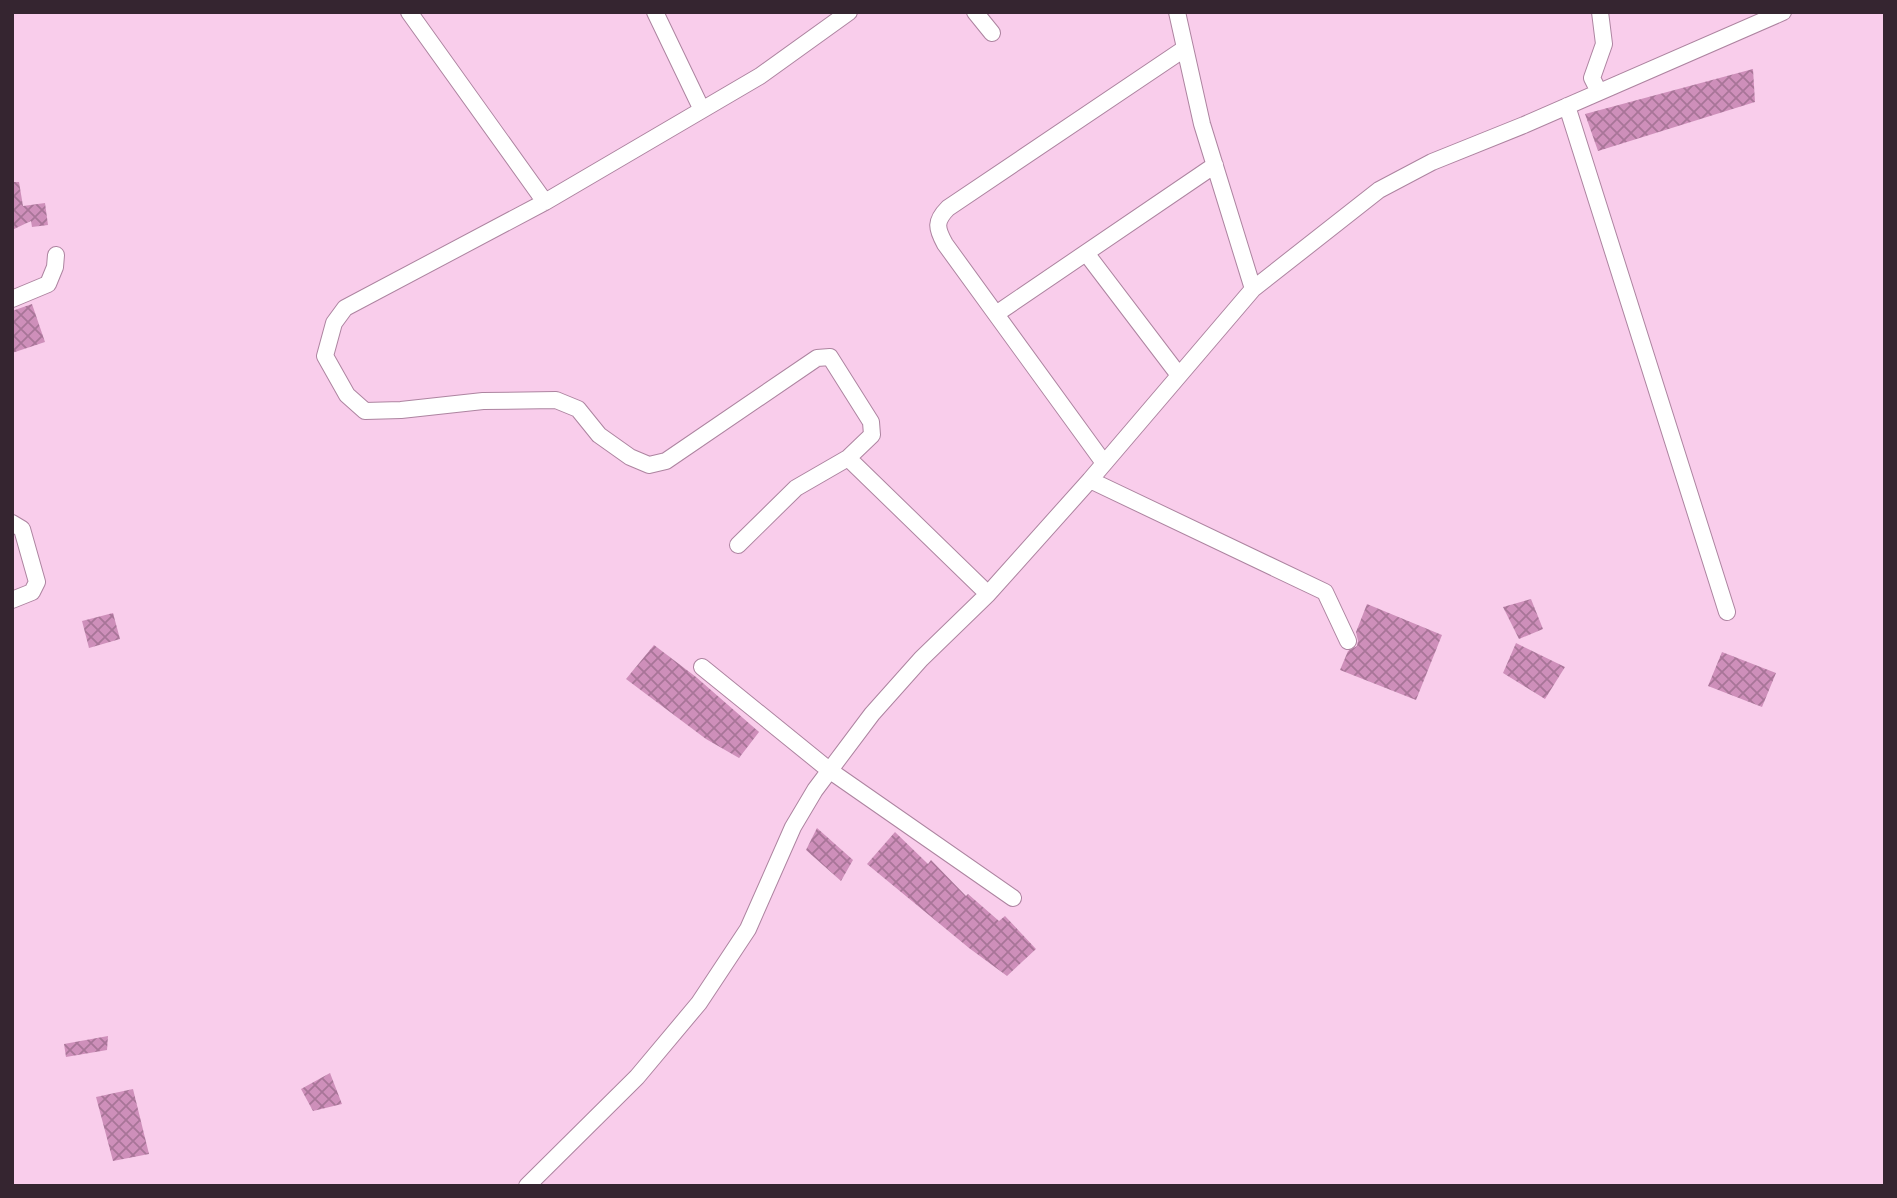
<svg xmlns="http://www.w3.org/2000/svg" width="1897" height="1198" viewBox="0 0 1897 1198" font-family="Montserrat,sans-serif">
  <style>
    .building { fill: url(#building-cross-hatch) }
    .lines { fill: none; stroke-linecap: round; stroke-linejoin: round }
    .street-casing { stroke: #ad84a0; stroke-width: 18 }
    .street { stroke: #fff; stroke-width: 16 }
  </style>
  <defs>
    <pattern id="building-cross-hatch" width="8" height="8" patternUnits="userSpaceOnUse" patternTransform="scale(1.75)"><rect width="8" height="8" fill="#ce8fba"/><path d="M0 0l8 8M0 8l8-8" fill="none" stroke="#a87598"/></pattern>
  </defs>
  <rect width="100%" height="100%" fill="#f9cdeb"/>
  <path class="building" d="M1753 69 1755 102 1598 151 1585 114Z
    M12 182H19L23 206 45 203 48 225 32 227 31 221 12 230Z
    M32 304 45 342 12 353V311Z
    M1531 599 1543 629 1519 639 1503 607Z
    M1367 604 1442 635 1416 700 1340 670 1348 651 1357 646 1358 641 1356 632Z
    M113 613 120 639 89 648 82 621Z
    M1516 643 1565 667 1545 699 1503 673Z
    M654 645 696 677 759 732 739 758 706 739 626 679Z
    M1722 652 1776 673 1762 707 1708 686Z
    M817 828 853 860 841 881 806 850Z
    M895 832 928 864 931 860 966 896 968 894 999 921 1005 916 1036 949 1007 976 969 948 867 864Z
    M108 1036 107 1050 66 1057 64 1044Z
    M330 1073 342 1104 313 1111 301 1089Z
    M133 1089 149 1154 113 1161 96 1097Z"/>
  <g class="lines">
    <defs>
      <path id="street" d="M409 12 545 202
        M655 12 702 110
        M975 12 992 33
        M1177 12 1202 124 1253 289
        M1599 92 1592 78 1604 44 1600 12
        M1567 106 1727 612
        M1086 253 1178 374
        M12 299 48 284 55 267 56 255
        M996 314 1215 165
        M848 458 872 435 871 422 830 357 817 358 666 461 649 465 630 457 599 435 578 409 556 400 483 401 401 410 365 411 347 395 325 356 334 323 345 308 545 202 760 76 849 12
        M1104 463 945 244C936 228 935 221 948 208L1184 49
        M1090 480 1325 592 1348 641
        M12 523 22 529 37 582 32 592 12 600
        M738 545 796 488 848 458 988 594
        M702 667 829 770 1013 898
        M527 1186 637 1077 699 1003 748 929 793 827 815 790 872 714 921 659 988 594 1090 480 1253 289 1379 190 1432 162 1524 125 1783 12"/>
    </defs>
    <use href="#street" class="street-casing"/>
    <use href="#street" class="street"/>
  </g>
  <rect width="1897" height="1198" fill="none" stroke="#352530" stroke-width="28"/>
</svg>
